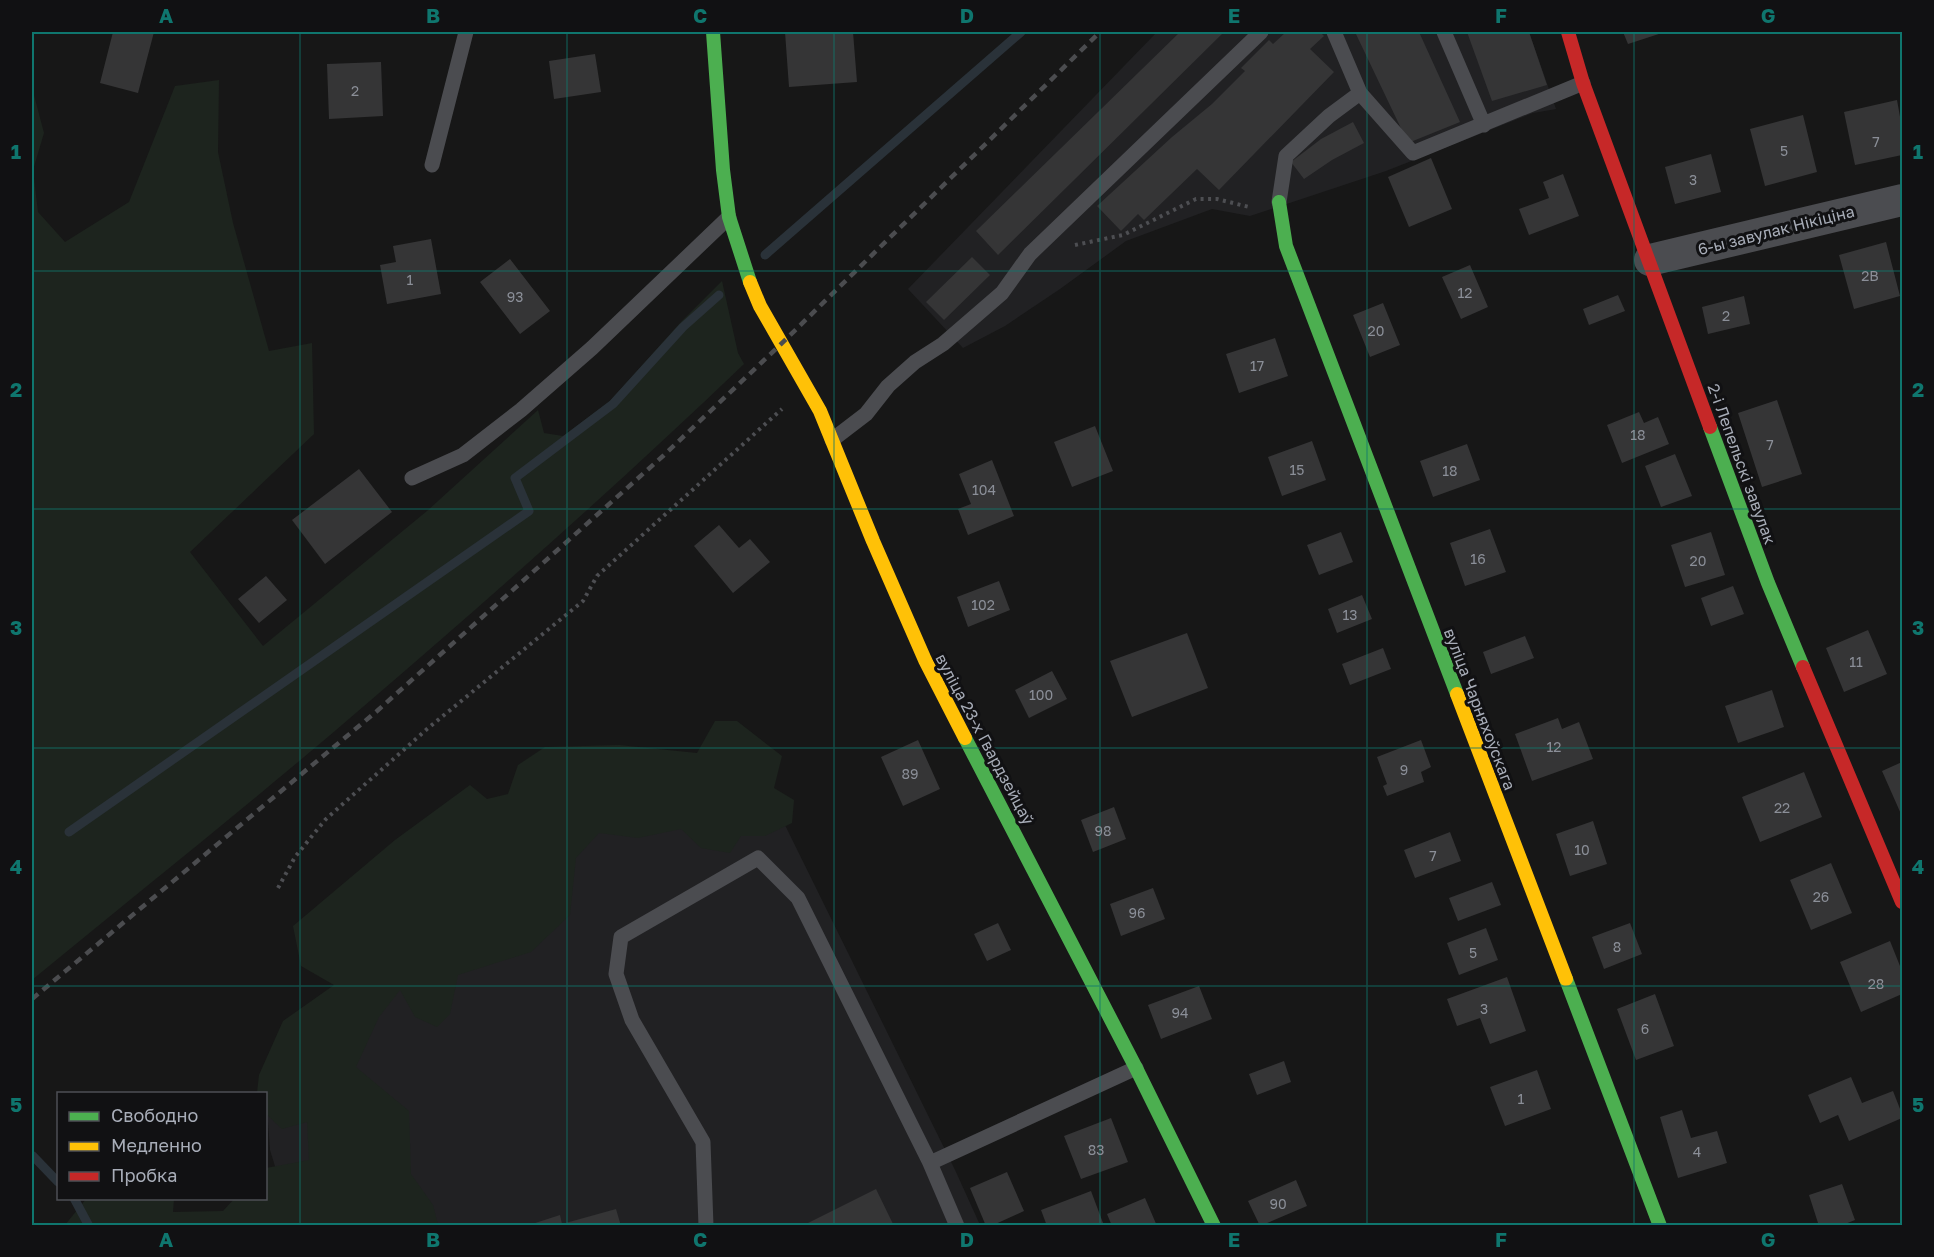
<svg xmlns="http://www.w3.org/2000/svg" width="1934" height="1257" viewBox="0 0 1934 1257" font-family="'Golos Text',sans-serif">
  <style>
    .built { fill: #212123 }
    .green { fill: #1d241e }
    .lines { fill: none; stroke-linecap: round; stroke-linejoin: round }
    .stream { stroke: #2a3239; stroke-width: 9 }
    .building { fill: #353536 }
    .path { stroke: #4d4e52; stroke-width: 4; stroke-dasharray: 3 4.5; stroke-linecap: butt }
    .lane { stroke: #4b4c50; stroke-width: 15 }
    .street { stroke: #4b4c50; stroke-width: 32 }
    .fast { stroke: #4caf50; stroke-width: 14 }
    .slow { stroke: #ffc107; stroke-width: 14 }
    .jam { stroke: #c62828; stroke-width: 14 }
    .rail { stroke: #4b4c4f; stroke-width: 4.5; stroke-dasharray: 8 6; stroke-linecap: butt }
    .grid { fill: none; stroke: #0f766e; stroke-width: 1.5; stroke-opacity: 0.55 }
    .labels { text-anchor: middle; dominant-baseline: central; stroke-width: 6; stroke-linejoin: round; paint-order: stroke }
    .number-label { font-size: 14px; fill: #8b8f98 }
    .street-label { font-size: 16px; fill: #a8adb8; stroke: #111113 }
    .neatline { fill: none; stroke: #0f766e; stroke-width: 2 }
    .grid-label { font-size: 20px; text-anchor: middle; font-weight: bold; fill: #0f766e }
  </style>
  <rect width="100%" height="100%" fill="#171717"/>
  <path class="built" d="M1157 32H1529L1556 109 1533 113 1386 171 1250 216 1212 209 1126 241 1060 289 1005 326 963 348 908 289Z
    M652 784 783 821 956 1172 980 1225H412L287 1205 270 1150 266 1094Z"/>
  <path class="green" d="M219 80 218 152 233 223 269 351 312 343 314 434 190 552 263 646 427 511 538 410 544 433 563 436 610 401 680 323 722 281 738 353 744 364C623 480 498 591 371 700 260 796 145 887 32 980V93L34 95 44 133 33 170 38 212 65 242 129 202 175 86Z
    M715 721H737L782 756 774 788 794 800 792 823 765 836H741L730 853 701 848 681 829 638 838 599 833 576 858 570 915 531 952 458 975 450 1014 437 1027 415 1017 400 990 379 1017 356 1067 409 1111 411 1174 433 1205 438 1225H65L86 1199H174L173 1212 223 1211 234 1199 266 1198V1168L309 1160 307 1122 282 1129 266 1114V1094L257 1093 259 1075 283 1021 334 985 301 966 293 926 395 840 470 785 487 799 508 794 518 765 545 747 619 745 697 753Z"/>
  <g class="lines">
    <path class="stream" d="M765 255 1021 32
      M69 832 529 511 515 478 613 404 683 327 719 295
      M33 1156 58 1182
      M74 1198 89 1226"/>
  </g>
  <path class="building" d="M113 32H154L138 93 100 83Z
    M785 32H853L857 82 789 87Z
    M1180 32H1224L998 255 976 231Z
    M1286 32H1320L1324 36 1310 49 1334 72 1219 190 1197 169 1144 220 1138 214 1121 231 1097 206 1172 137 1212 104 1245 71 1241 68 1269 40 1273 44Z
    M1355 32H1419L1460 122 1408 143Z
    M1467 32H1529L1547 85 1492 101Z
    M1623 32H1665L1628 44Z
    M595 54 601 92 554 99 549 61Z
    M381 62 383 116 329 119 327 64Z
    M1897 100 1902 128V155L1855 165 1844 112Z
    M1803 115 1817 172 1765 186 1750 129Z
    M1353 122 1364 143 1332 160 1304 179 1291 162 1321 139Z
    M1711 154 1721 192 1675 204 1665 167Z
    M1431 158 1452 209 1409 227 1388 177Z
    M1563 174 1579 216 1529 235 1519 209 1549 198 1543 182Z
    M431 239 441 294 387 304 380 265 396 262 393 246Z
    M1886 242 1900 296 1854 309 1839 255Z
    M972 257 990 275 944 320 926 302Z
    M510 259 550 311 520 334 480 282Z
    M1470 265 1488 307 1461 319 1442 277Z
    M1618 295 1625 311 1589 325 1583 309Z
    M1744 296 1750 324 1708 334 1702 307Z
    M1383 303 1400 345 1370 357 1353 315Z
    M1275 338 1288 376 1239 393 1226 354Z
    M1777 400 1802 474 1762 487 1738 413Z
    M1639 412 1644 423 1658 417 1669 444 1622 463 1607 425Z
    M1095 426 1113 471 1072 487 1054 442Z
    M1312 441 1326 480 1282 496 1268 457Z
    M1467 444 1480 480 1433 497 1420 461Z
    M1675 454 1692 496 1661 507 1645 466Z
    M992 460 1014 516 968 535 958 509 971 504 959 474Z
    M359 469 392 512 325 564 292 520Z
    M719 525 739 548 750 539 770 562 733 593 694 546Z
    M1490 529 1506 572 1465 586 1450 543Z
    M1341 532 1353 562 1319 575 1307 545Z
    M1711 532 1725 575 1685 587 1671 545Z
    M266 576 287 600 259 623 238 599Z
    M999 581 1010 610 968 627 957 597Z
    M1733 586 1744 614 1711 626 1701 598Z
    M1362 595 1372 619 1337 633 1328 609Z
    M1868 630 1887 674 1844 692 1826 648Z
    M1187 633 1208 688 1132 717 1110 661Z
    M1525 636 1534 658 1491 674 1483 652Z
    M1383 648 1391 669 1350 685 1342 664Z
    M1052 671 1067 699 1029 718 1015 690Z
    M1772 690 1784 727 1738 743 1725 706Z
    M1558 718 1562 729 1579 722 1593 759 1532 781 1515 734Z
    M918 740 940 789 903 806 881 757Z
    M1421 740 1431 767 1421 772 1424 782 1387 796 1383 786 1387 784 1377 757Z
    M1902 762V813L1901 814 1882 771Z
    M1804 772 1822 817 1760 842 1742 797Z
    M1114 807 1126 839 1093 852 1081 820Z
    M1593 821 1607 864 1570 876 1556 834Z
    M1450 832 1461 861 1415 878 1404 850Z
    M1831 863 1852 913 1811 930 1790 880Z
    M1492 882 1501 905 1458 921 1449 898Z
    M1153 888 1165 919 1121 936 1110 904Z
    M998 923 1011 950 987 961 974 934Z
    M1630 923 1642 954 1604 969 1592 937Z
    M1486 928 1498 960 1459 975 1447 943Z
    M1890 941 1902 971V994L1861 1012 1840 962Z
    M1507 977 1526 1031 1490 1044 1480 1018 1457 1026 1447 999Z
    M1199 986 1212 1019 1161 1039 1148 1005Z
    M1655 994 1674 1046 1636 1060 1617 1009Z
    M1284 1061 1291 1082 1257 1095 1249 1074Z
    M1537 1070 1551 1109 1505 1126 1490 1087Z
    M1851 1077 1862 1103 1893 1091 1902 1114V1118L1849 1141 1838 1115 1820 1123 1808 1095Z
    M1682 1110 1691 1138 1717 1131 1727 1163 1678 1178 1660 1117Z
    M1111 1118 1128 1162 1081 1179 1064 1136Z
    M1007 1172 1024 1211 991 1226H986L970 1188Z
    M1296 1180 1307 1206 1260 1226 1248 1201Z
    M1842 1184 1855 1220 1840 1226H1819L1809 1195Z
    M876 1189 894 1226H802Z
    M1091 1191 1103 1223 1096 1226H1047L1041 1210Z
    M1145 1198 1157 1226H1112L1107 1214Z
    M616 1209 621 1226H526L560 1215 562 1224Z"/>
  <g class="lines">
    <path class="path" d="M1075 245 1123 235 1196 199H1217L1249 207
      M278 888 295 857 325 820 427 729 583 601 597 576 782 409"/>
    <path class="lane" d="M1334 32 1360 93 1413 153 1583 83
      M1444 32 1484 125
      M432 165 466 32
      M1279 202 1286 156 1329 116 1360 93
      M832 440 866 414 888 386 915 362 943 344 1002 293 1030 254 1261 32
      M412 478 463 455 521 410 592 348 729 217
      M930 1163 1136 1068
      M706 1226 703 1142 632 1020 616 974 621 937 758 858 798 898 930 1163 957 1226"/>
    <path class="street" d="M1650 260 1902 200"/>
    <path class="fast" d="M713 32 723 170 729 217 750 282
      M1279 202 1286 246 1457 694
      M1710 427 1768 583 1803 667
      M965 738 1136 1068 1214 1226
      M1566 979 1660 1226"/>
    <path class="slow" d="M750 282 760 306 820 411 873 541 925 660 965 738
      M1457 694 1566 979"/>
    <path class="jam" d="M1568 32 1583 83 1710 427
      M1803 667 1902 902"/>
    <path class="rail" d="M32 999 377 711 663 456 780 345 1100 32"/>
  </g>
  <path class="grid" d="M300 32V1226M567 32V1226M834 32V1226M1100 32V1226M1367 32V1226M1634 32V1226M32 271H1902M32 509H1902M32 748H1902M32 986H1902"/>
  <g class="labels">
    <g class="number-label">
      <text x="355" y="90">2</text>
      <text x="1876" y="141">7</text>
      <text x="1784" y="150">5</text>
      <text x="1693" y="179">3</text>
      <text x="1870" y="275">2В</text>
      <text x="410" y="279">1</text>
      <text x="1465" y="292">12</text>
      <text x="515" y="296">93</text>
      <text x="1726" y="315">2</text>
      <text x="1376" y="330">20</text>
      <text x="1257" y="365">17</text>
      <text x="1638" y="434">18</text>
      <text x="1770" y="444">7</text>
      <text x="1297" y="469">15</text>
      <text x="1450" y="470">18</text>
      <text x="984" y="489">104</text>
      <text x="1478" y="558">16</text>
      <text x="1698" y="560">20</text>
      <text x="983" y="604">102</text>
      <text x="1350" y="614">13</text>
      <text x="1856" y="661">11</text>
      <text x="1041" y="694">100</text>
      <text x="1554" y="746">12</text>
      <text x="1404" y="769">9</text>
      <text x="910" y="773">89</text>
      <text x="1782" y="807">22</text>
      <text x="1103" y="830">98</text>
      <text x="1582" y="849">10</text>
      <text x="1433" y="855">7</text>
      <text x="1821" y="896">26</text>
      <text x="1137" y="912">96</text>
      <text x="1617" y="946">8</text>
      <text x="1473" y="952">5</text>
      <text x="1876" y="983">28</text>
      <text x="1484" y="1008">3</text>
      <text x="1180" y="1012">94</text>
      <text x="1645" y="1028">6</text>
      <text x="1521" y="1098">1</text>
      <text x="1096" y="1149">83</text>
      <text x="1697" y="1151">4</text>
      <text x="1278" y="1203">90</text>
    </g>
    <g class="street-label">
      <text transform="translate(1776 230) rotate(-14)">6-ы завулак Нікіціна</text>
      <text transform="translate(1742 464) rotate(70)">2-і Лепельскі завулак</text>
      <text transform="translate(1480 709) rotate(69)">вуліца Чарняхоўскага</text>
      <text transform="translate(985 739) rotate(62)">вуліца 23-х Гвардзейцаў</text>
    </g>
  </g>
  <rect width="1934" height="1257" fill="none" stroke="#111113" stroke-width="66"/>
  <rect x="57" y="1092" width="210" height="108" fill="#111113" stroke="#4d4f55" stroke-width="1.5"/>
  <rect x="69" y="1112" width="30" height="9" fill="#4caf50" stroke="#4d4f55" stroke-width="1.5"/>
  <text x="111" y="1122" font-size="18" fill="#a8adb8">Свободно</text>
  <rect x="69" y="1142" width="30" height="9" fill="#ffc107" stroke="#4d4f55" stroke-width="1.5"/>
  <text x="111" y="1152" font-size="18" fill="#a8adb8">Медленно</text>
  <rect x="69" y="1172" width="30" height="9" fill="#c62828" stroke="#4d4f55" stroke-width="1.5"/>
  <text x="111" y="1182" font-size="18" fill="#a8adb8">Пробка</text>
  <rect x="33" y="33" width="1868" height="1191" class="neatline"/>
  <g class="grid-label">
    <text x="166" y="23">A</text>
    <text x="433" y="23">B</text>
    <text x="700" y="23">C</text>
    <text x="967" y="23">D</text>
    <text x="1234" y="23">E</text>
    <text x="1501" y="23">F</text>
    <text x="1768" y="23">G</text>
    <text x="16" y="159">1</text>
    <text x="1918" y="159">1</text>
    <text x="16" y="397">2</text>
    <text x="1918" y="397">2</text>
    <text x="16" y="635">3</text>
    <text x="1918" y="635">3</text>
    <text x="16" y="874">4</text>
    <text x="1918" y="874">4</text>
    <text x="16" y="1112">5</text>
    <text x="1918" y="1112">5</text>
    <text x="166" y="1247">A</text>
    <text x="433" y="1247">B</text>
    <text x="700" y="1247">C</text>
    <text x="967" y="1247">D</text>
    <text x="1234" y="1247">E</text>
    <text x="1501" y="1247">F</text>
    <text x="1768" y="1247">G</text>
  </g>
</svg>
